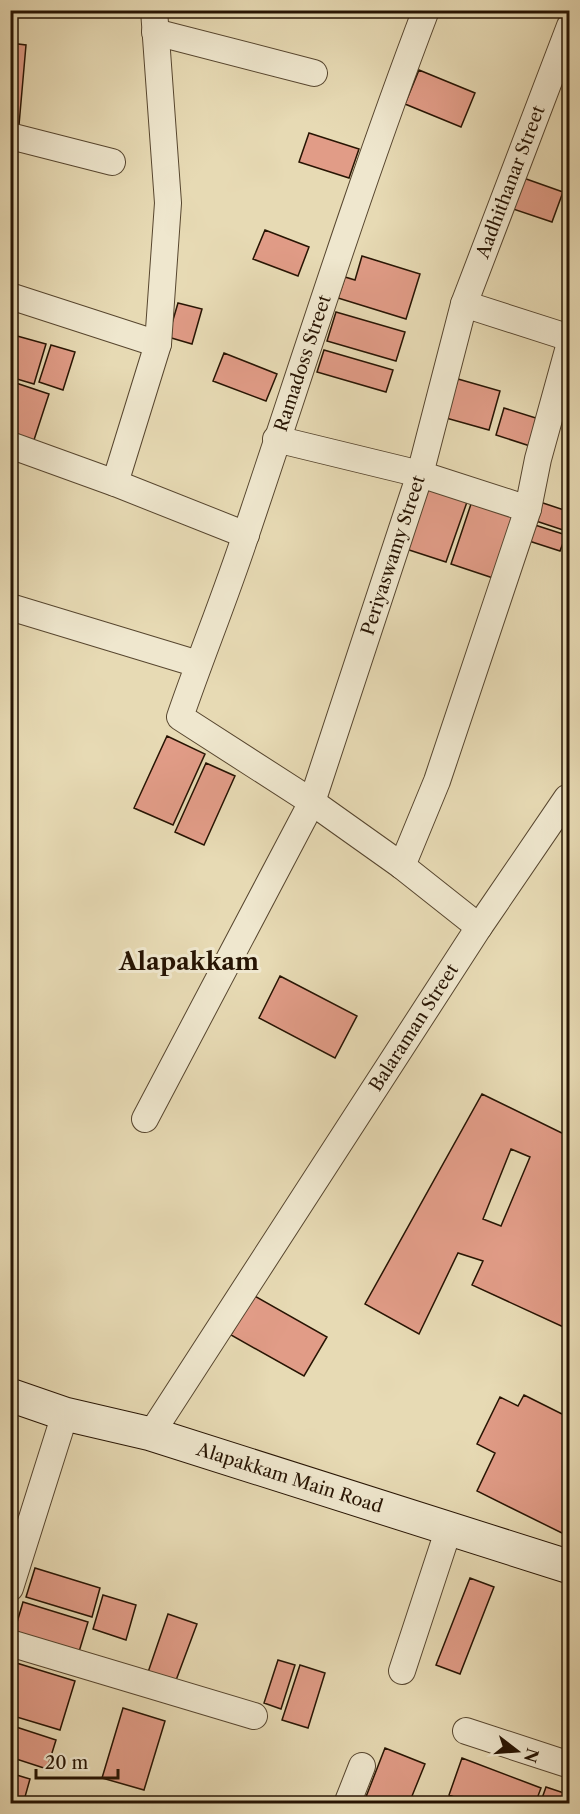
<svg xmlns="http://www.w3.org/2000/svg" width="580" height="1814" viewBox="0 0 580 1814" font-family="'Libre Caslon Text',serif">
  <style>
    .building { fill: #e19c87; stroke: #271403; stroke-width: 1.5; fill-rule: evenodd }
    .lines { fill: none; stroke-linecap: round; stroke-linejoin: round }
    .street-casing { stroke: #57462f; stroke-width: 28 }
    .secondary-casing { stroke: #271403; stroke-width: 35 }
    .street { stroke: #efe7ce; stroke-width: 26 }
    .secondary { stroke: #efe7ce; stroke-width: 33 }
    .labels { text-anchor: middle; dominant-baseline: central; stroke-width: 6; stroke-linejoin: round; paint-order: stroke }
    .street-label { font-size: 18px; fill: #271403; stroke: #efe7ce }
    .district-label { font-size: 24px; font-weight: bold; fill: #271403; stroke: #efe7ce }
  </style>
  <rect width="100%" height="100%" fill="#e7dab4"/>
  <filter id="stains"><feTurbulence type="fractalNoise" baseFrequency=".00333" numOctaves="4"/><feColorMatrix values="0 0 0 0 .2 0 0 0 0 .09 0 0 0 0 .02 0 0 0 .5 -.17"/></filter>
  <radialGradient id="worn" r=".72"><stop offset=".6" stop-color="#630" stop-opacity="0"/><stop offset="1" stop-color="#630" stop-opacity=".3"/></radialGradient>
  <path class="building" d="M10 43 26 45 19 125 10 124Z
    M419 70 475 93 461 127 405 104Z
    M309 133 359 149 349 178 299 162Z
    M515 175 563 192 552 222 504 206Z
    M265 230 309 247 298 276 253 259Z
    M362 256 420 274 406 319 338 298 345 277 355 280Z
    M178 303 202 309 192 344 168 337Z
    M336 312 405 332 396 361 327 341Z
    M10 334 46 344 34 384 10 377Z
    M51 345 75 352 63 390 39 382Z
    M324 350 393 370 386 392 317 372Z
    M224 353 277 374 266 401 213 381Z
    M458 379 500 391 489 430 446 418Z
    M10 381 49 394 33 443 10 435Z
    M504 408 539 419 530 446 496 435Z
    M424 487 467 502 446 562 403 548Z
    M472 501 514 514 493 578 451 564Z
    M540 502 570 512 569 532 533 520Z
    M535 525 566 535 560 551 529 541Z
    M167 736 205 754 173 825 134 808Z
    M206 763 235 776 204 845 175 832Z
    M280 976 357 1016 335 1058 259 1018Z
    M482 1094 570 1137V1330L472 1285 483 1261 458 1253 419 1334 365 1304ZM511 1149 530 1157 501 1226 483 1219Z
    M253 1295 327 1337 304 1376 231 1335Z
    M524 1395 570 1418V1537L477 1491 495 1453 477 1444 500 1397 518 1406Z
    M35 1568 100 1588 92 1617 26 1597Z
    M470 1578 494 1587 460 1674 436 1665Z
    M103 1595 136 1605 126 1640 93 1629Z
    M23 1602 88 1622 78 1655 13 1636Z
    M168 1614 197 1624 172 1691 145 1681Z
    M278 1660 295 1665 281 1709 264 1703Z
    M10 1661 75 1681 60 1730 10 1715Z
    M300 1665 325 1673 308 1728 282 1720Z
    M123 1708 165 1721 144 1790 102 1778Z
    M10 1725 56 1740 47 1769 10 1757Z
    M385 1748 425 1764 412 1796 426 1801 425 1804H368L364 1802Z
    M462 1758 541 1788 535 1804H472L449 1795Z
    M10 1773 30 1779 23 1804 10 1803Z
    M546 1787 570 1795V1804H540Z"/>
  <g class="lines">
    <defs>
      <g id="street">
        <path d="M155 32 314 73"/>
        <path d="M10 136 112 162"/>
        <path d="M10 296 158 344"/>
        <path d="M464 304 570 338"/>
        <path d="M276 439 420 474 528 509"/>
        <path d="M10 445 115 483 246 535"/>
        <path d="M115 483 158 344 168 203 154 10"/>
        <path d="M10 607 198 664"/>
        <path d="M402 866 437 781 528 509 538 459 570 343"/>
        <path d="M479 927 567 798"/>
        <path id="s1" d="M145 1119 312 802 420 474 464 304 570 26"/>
        <path id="s2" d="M151 1434 479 927 402 866 312 802 180 717C201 656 226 595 246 534 305 359 360 183 426 10"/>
        <path d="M10 1588 65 1414"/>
        <path d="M10 1643 254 1716"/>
        <path d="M402 1671 449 1528"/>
        <path d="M466 1731 570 1765"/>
        <path d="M347 1804 362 1766"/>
      </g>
      <g id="secondary">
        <path id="s3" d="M10 1395 65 1414 151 1434 570 1567"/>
      </g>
    </defs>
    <use href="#street" class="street-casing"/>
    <use href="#secondary" class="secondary-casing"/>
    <use href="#street" class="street"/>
    <use href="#secondary" class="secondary"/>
  </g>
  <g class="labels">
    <g class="street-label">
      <text stroke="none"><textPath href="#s1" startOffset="1010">Aadhithanar Street</textPath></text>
      <text stroke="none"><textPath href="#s2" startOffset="1344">Ramadoss Street</textPath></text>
      <text stroke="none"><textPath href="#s1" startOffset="618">Periyaswamy Street</textPath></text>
      <text stroke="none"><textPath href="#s2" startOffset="484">Balaraman Street</textPath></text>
      <text stroke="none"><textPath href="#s3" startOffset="292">Alapakkam Main Road</textPath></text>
    </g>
    <g class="district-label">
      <text x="189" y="961">Alapakkam</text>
    </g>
  </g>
  <rect width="580" height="1814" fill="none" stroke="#e7dab4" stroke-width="36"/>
  <rect x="12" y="12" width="556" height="1790" fill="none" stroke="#271403" stroke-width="3"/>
  <rect x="18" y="18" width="544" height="1778" fill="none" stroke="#271403" stroke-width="1.5"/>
  <g transform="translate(517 1751) rotate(107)" stroke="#efe7ce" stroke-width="4.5" paint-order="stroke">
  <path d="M0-4.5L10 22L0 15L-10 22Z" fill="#271403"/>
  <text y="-9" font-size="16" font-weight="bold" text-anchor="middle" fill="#271403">N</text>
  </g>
  <path d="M36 1769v9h82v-9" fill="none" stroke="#271403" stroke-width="3"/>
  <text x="45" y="1769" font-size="18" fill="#271403" stroke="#efe7ce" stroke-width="4.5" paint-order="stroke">20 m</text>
  <rect width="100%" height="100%" filter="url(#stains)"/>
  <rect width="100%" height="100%" fill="url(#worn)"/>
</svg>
